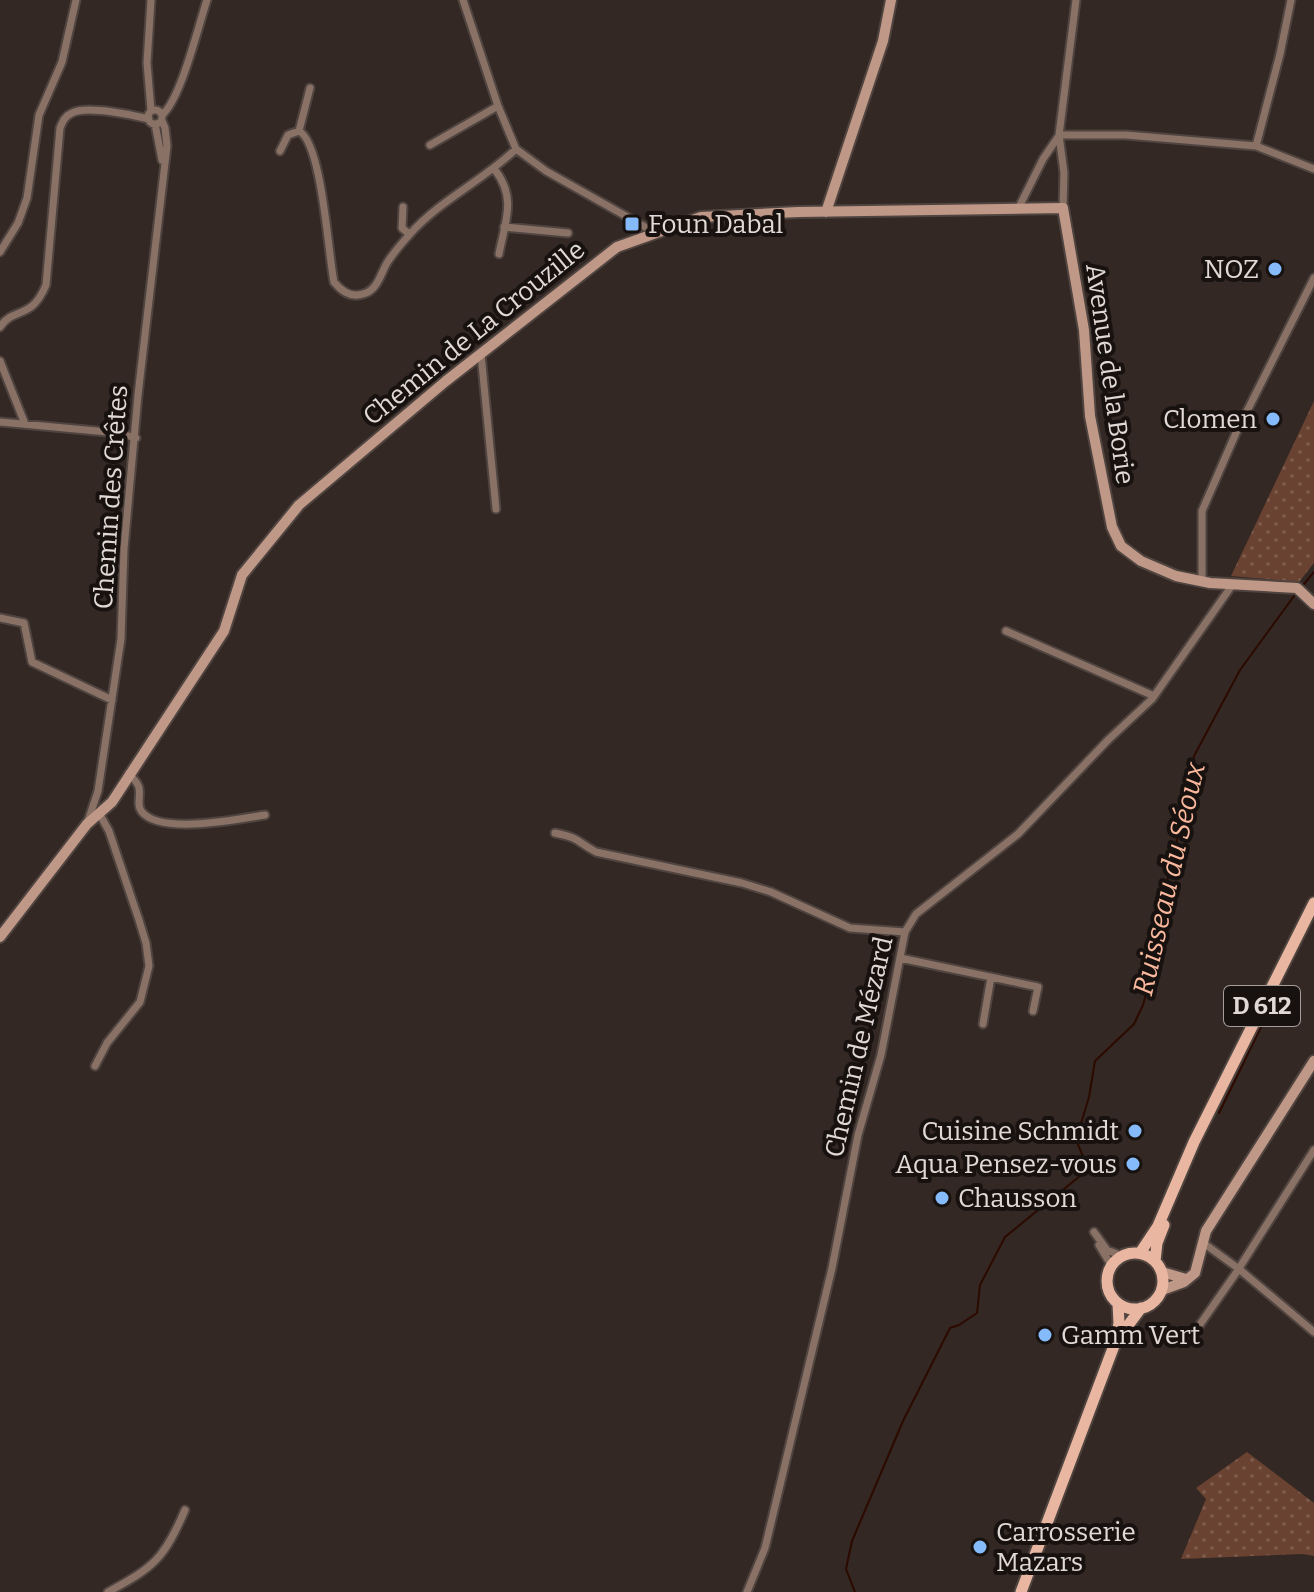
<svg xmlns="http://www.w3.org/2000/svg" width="1314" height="1592" viewBox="0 0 1314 1592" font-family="Bitter,serif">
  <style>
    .grass { fill: url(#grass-dots) }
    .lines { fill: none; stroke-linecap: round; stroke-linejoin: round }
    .stream { stroke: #2c0a00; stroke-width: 2 }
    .street-casing { stroke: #4f443f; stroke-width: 11 }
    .secondary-casing { stroke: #4f443f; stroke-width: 14 }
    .primary-casing { stroke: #4f443f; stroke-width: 15 }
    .street { stroke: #897166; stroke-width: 7 }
    .secondary { stroke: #c09888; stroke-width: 10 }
    .primary { stroke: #e9b7a1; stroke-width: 11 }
    .poi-dot { fill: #86bbfb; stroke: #171210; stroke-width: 3 }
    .labels { text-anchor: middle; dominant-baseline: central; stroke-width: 8; stroke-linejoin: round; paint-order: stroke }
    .shield { fill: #171210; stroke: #a49d9a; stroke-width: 2 }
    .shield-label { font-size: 24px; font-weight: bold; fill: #e0d9d5 }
    .poi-label { font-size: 26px; fill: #e0d9d5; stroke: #171210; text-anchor: start }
    .street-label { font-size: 26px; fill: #e0d9d5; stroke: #171210 }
    .water-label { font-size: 28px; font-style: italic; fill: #fab89c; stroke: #171210 }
  </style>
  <defs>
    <pattern id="grass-dots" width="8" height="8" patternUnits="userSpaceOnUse" patternTransform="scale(2)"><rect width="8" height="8" fill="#694231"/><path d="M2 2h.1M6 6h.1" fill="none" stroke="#7e5d4e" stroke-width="1.8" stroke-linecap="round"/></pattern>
  </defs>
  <rect width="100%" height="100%" fill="#332823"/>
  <path class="grass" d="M1314 401V563L1299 582 1231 576Z
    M1247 1452 1314 1503V1556L1303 1554 1181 1559 1206 1499 1196 1488Z"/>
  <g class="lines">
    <path class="stream" d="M1304 584 1314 572
      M1219 1113 1279 990
      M1083 1168 1085 1161 1076 1140 1089 1097 1095 1061 1134 1024 1143 1005 1155 961 1156 915 1164 894 1176 845 1194 756 1240 670 1294 596
      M855 1592 846 1569 852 1541 903 1421 950 1328 959 1325 977 1313 980 1285 1005 1237 1080 1176"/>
    <defs>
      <path id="street" d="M463 0 498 106 516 149 546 171 654 232
        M148 117a7 7 0 1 1 14 0a7 7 0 1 1-14 0Z
        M151 110 147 63 151 0
        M162 115C181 99 198 27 207 0
        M155 124 162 160
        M299 131 310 88
        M1059 135H1126L1256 146 1314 169
        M430 145 498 106
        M1256 146 1280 54 1291 0
        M280 151 288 135 299 131C322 143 328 253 334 282 342 292 352 299 366 293 378 288 381 273 387 263 393 253 402 243 410 234 440 200 484 180 516 149
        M495 170C517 198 505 222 499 254
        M403 207 402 228 409 234
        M1063 208 1064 173 1059 135 1076 0
        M1018 209 1043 159 1058 137
        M504 227 568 233
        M0 252 18 223 27 198 39 115 62 62 76 0
        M0 327C14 306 31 321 46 285L60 128C63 121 65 116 72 113 86 105 133 115 149 119
        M481 354 496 509
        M0 361 25 424
        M0 422 118 433 136 438
        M1202 581V511L1236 433 1314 278
        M0 618 24 623 32 662 112 700
        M1006 631 1154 696
        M129 773C132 778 138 782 139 788 141 797 136 805 142 812 161 835 239 819 265 815
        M87 824 98 791 121 639 124 549 138 395 167 146 165 128 162 121
        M555 833C580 838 576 841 596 852L742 883 771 892 850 928 905 932
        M900 958 1038 987 1033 1011
        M983 1024 991 977
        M95 1066 107 1043 140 1002 149 966 146 943 139 920 109 831 99 813
        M1094 1232 1107 1250 1122 1256
        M1202 1242 1239 1269 1314 1332
        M1099 1245 1111 1265
        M1194 1333 1236 1273 1314 1150
        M108 1592C154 1567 164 1559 185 1510
        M747 1592 765 1548 832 1268 858 1135 881 1055 905 932 916 914 1018 834 1108 740 1152 699 1233 584"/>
      <path id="secondary" d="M826 212 883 41 891 0
        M0 937 87 824 112 802 224 631 242 575 299 505 446 381 617 247 701 217 798 212 1063 208 1084 330 1090 416 1112 527 1121 546 1141 561 1176 576 1210 583 1297 588 1314 604
        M1162 1272 1186 1279
        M1162 1290 1184 1282 1195 1273 1206 1231 1314 1061"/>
      <path id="primary" d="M1107 1281a28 28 0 1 1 56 0a28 28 0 1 1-56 0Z
        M1140 1253 1158 1226 1194 1142 1314 903
        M1155 1261 1157 1243 1164 1225
        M1118 1339 1141 1308
        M1021 1592 1115 1343 1119 1323 1118 1304"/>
    </defs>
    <use href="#street" class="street-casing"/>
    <use href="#secondary" class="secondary-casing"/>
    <use href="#primary" class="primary-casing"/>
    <use href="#street" class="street"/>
    <use href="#secondary" class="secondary"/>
    <use href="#primary" class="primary"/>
  </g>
  <g class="poi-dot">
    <rect x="624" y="216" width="16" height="16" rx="4"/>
    <circle cx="1275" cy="269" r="8"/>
    <circle cx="1273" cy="419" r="8"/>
    <circle cx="1135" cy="1131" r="8"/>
    <circle cx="1133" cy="1164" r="8"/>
    <circle cx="942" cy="1198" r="8"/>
    <circle cx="1045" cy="1335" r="8"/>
    <circle cx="980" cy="1547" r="8"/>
  </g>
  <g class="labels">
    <rect class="shield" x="1224" y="986" width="76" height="40" rx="6"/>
    <g class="shield-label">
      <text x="1262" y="1006">D 612</text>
    </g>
    <g class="poi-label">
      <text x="648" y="224">Foun Dabal</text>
      <text x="1259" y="269" text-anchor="end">NOZ</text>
      <text x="1257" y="419" text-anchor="end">Clomen</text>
      <text x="1119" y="1131" text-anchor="end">Cuisine Schmidt</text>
      <text x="1117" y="1164" text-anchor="end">Aqua Pensez-vous</text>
      <text x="958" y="1198">Chausson</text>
      <text x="1061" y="1335">Gamm Vert</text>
      <text x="996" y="1532">Carrosserie<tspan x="996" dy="30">Mazars</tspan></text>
    </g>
    <g class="street-label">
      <text transform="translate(474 333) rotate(-39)">Chemin de La Crouzille</text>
      <text transform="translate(1110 374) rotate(82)">Avenue de la Borie</text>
      <text transform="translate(111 497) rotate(-86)">Chemin des Crêtes</text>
      <text transform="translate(859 1047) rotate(-77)">Chemin de Mézard</text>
    </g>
    <g class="water-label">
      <text transform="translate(1169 879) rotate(-77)">Ruisseau du Séoux</text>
    </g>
  </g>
</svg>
